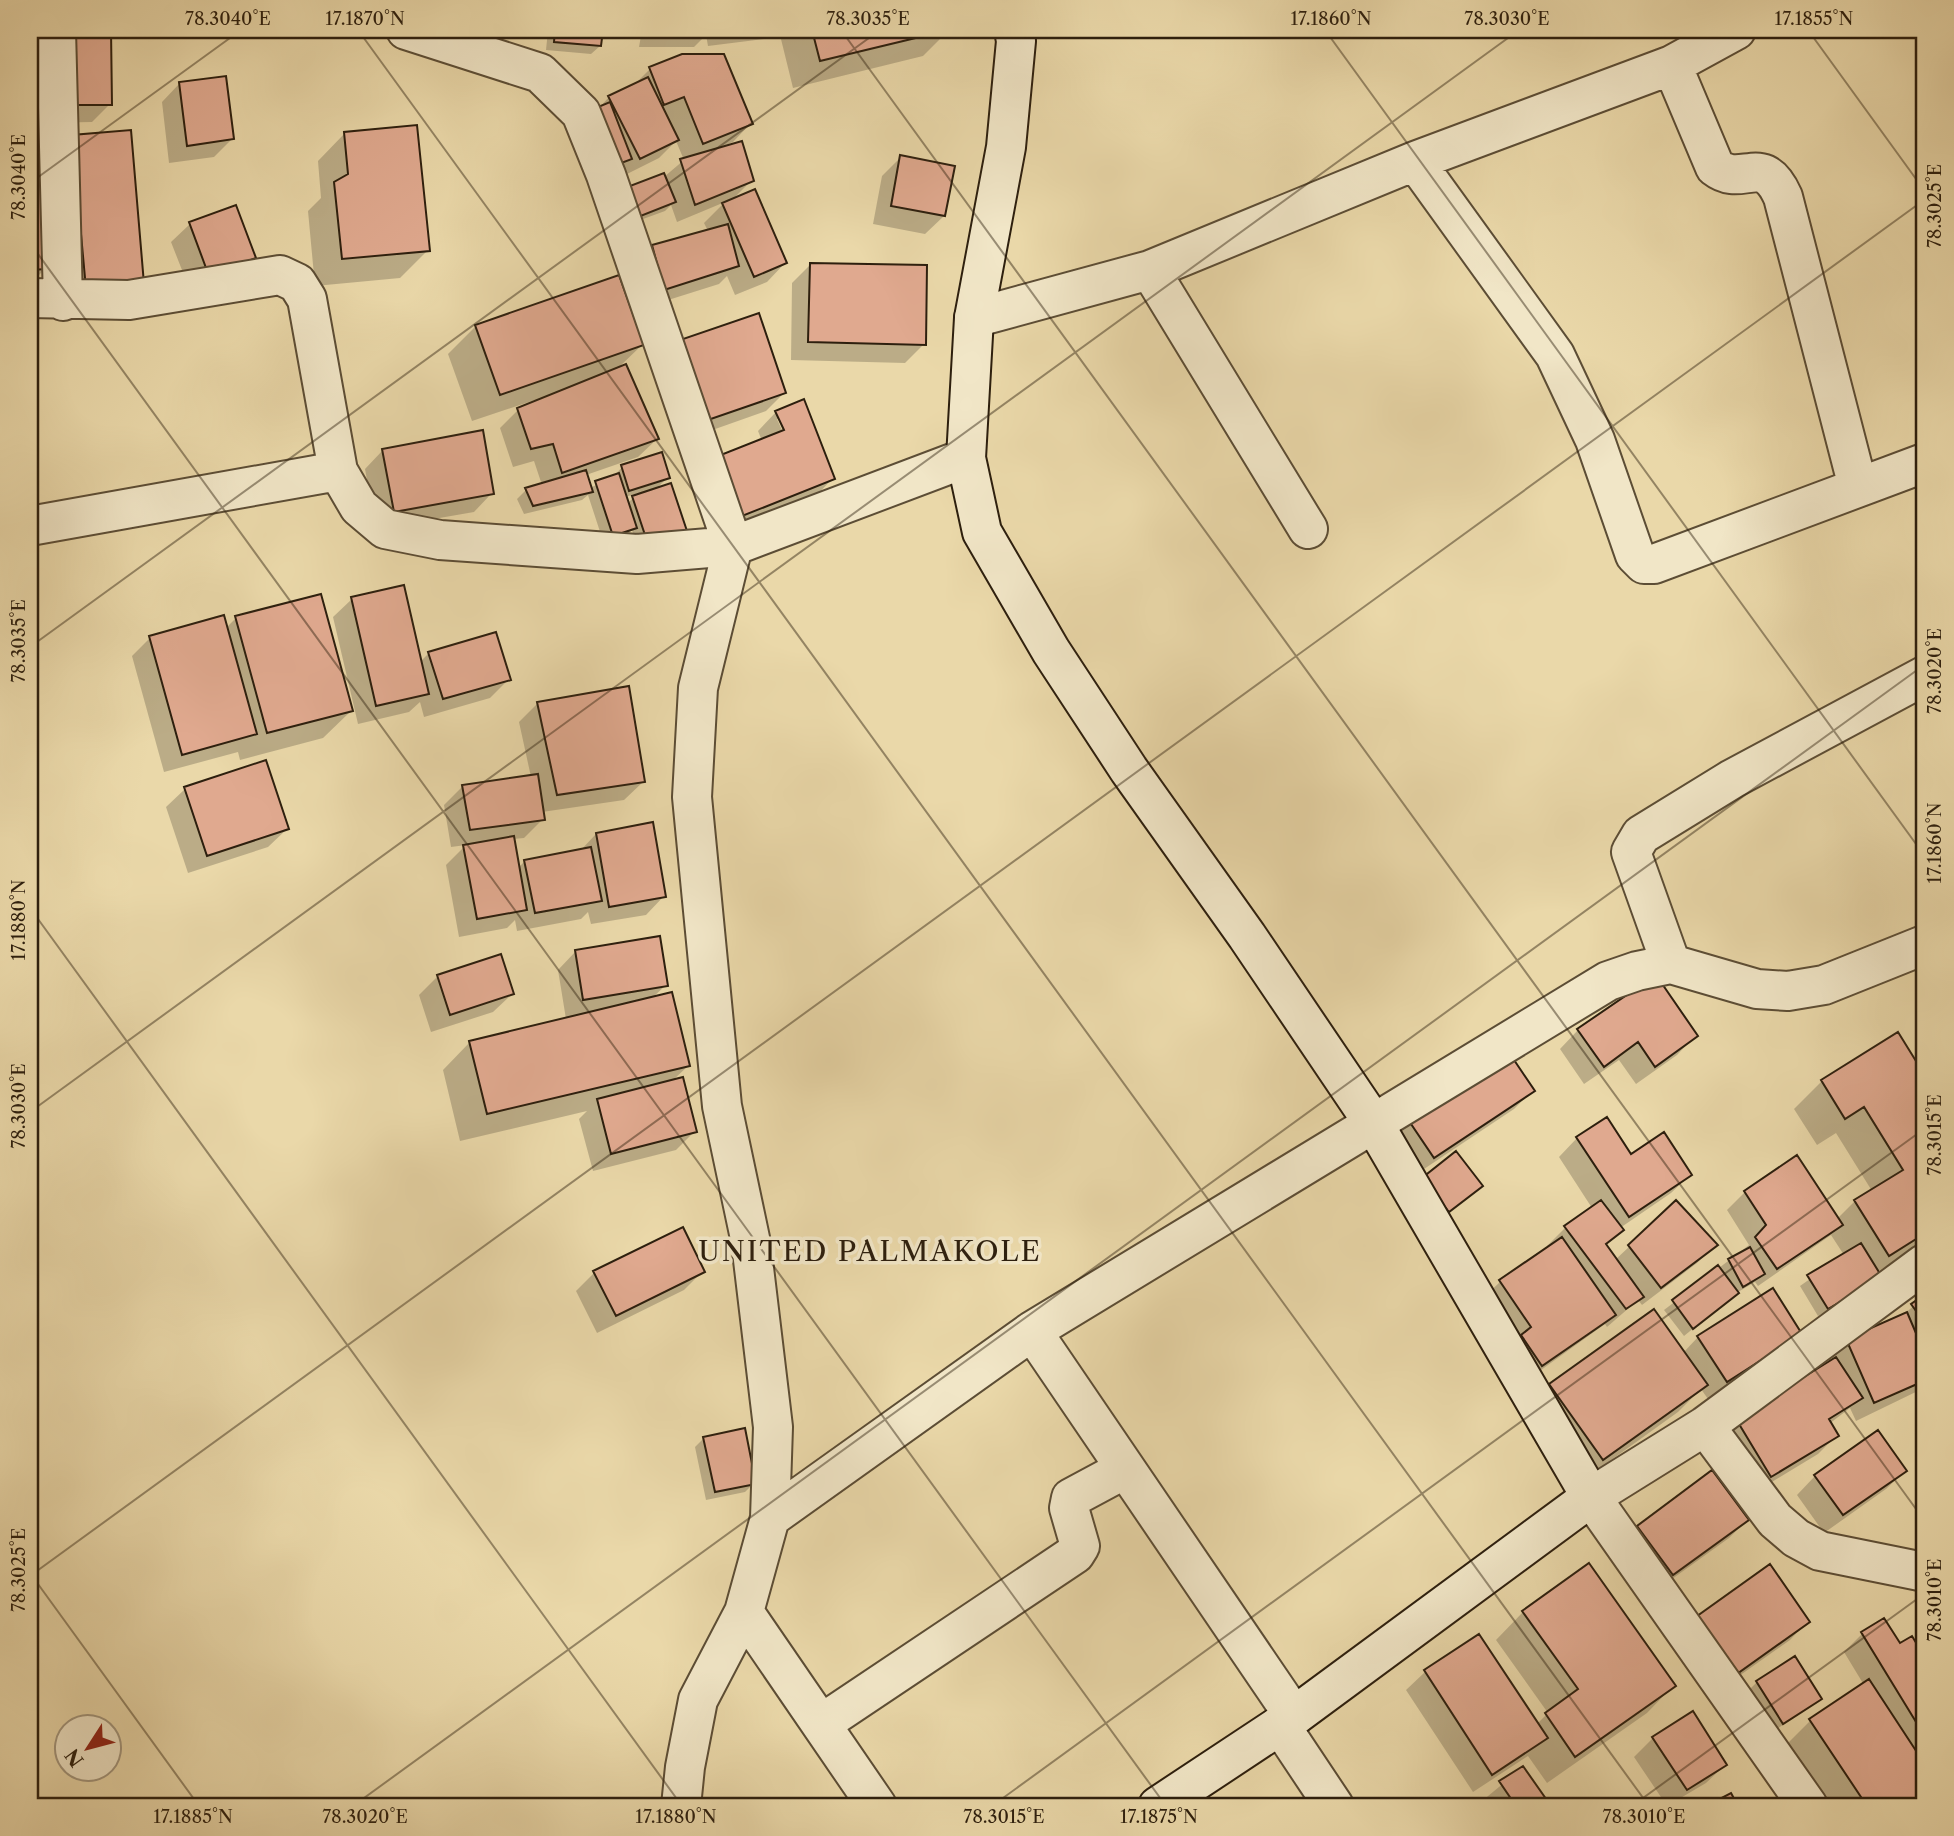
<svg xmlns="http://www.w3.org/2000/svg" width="1954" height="1836" viewBox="0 0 1954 1836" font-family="'Libre Caslon Text',serif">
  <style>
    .shadow { fill: #0003; fill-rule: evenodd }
    .building { fill: #e0a98f; stroke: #2d1f0e; stroke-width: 2 }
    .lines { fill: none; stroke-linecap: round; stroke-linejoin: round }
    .street-casing { stroke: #5c4d35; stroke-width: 42 }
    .secondary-casing { stroke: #2d1f0e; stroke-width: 42 }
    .street { stroke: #f1e6c7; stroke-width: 38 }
    .secondary { stroke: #f1e6c7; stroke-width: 38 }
    .ticks { fill: none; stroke: #2d1f0e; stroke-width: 2; stroke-opacity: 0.45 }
    .labels { text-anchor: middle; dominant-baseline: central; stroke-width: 7; stroke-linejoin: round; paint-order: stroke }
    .quarter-label { font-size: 28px; letter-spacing: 2px; fill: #2d1f0e; stroke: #f1e6c7 }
    .neatline { fill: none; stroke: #2d1f0e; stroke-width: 2.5 }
    .ticks-label { font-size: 18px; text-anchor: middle; fill: #2d1f0e }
  </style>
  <rect width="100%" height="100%" fill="#ead8a9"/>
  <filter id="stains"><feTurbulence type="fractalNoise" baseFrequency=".00286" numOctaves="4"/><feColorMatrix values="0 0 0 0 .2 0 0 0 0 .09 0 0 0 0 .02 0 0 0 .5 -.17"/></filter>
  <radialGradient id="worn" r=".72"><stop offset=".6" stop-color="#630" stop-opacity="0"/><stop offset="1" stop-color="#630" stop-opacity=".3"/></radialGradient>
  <path class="shadow" d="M54 30H109L110 104 92 122 40 123Z
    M548 30H601L600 46 591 54 546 50Z
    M642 30H949L923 56 793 88 779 31 772 38 708 46 706 35 694 47H639Z
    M650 69 751 123 733 142 723 146 752 180 731 201 785 263 767 282 735 295 727 276 719 284 646 307 635 265 653 247 708 231 704 223 725 202 677 222 671 205 665 211 624 226 664 177 684 160 676 141 659 158 621 177 599 108 609 97 633 86Z
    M180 83 232 139 214 157 169 163 162 102Z
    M345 133 428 250 400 278 315 286 308 211 321 198 318 161Z
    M73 137 143 283 68 306Z
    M30 148H38L46 268 30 284Z
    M901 157 944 216 925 234 873 224 882 176Z
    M190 224 254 258 236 276 191 293 171 242Z
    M810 265 924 344 905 363 791 360 792 283Z
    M758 315 784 393 766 411 687 439Z
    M476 326 642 345 617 369 657 439 638 457 586 475 590 488 613 477 624 465 668 477 655 490 670 485 639 552 632 530 626 536 604 544 588 495 582 500 524 514 517 499 526 490 542 485 534 461 513 467 500 428 518 410 536 403 535 400 472 421 448 354ZM638 493 627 504 625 497Z
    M776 412 833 478 815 497 713 537 762 441 758 431ZM777 419H781L789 438 786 439Z
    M383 450 492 493 474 512 376 529 365 469Z
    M352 599 420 662 429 653 509 679 490 698 424 717 420 702 409 712 358 724 333 617Z
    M236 618 351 711 323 738 240 760 238 752 164 772 132 656 150 638 226 628Z
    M538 703 643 782 624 800 542 812 543 819 524 838 513 839 518 868 525 861 580 851 596 834 664 896 646 915 591 924 588 912 581 919 517 931 515 920 507 928 459 937 446 865 466 845 451 847 444 805 462 787 531 777 519 722Z
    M185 789 287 829 268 847 188 873 166 807Z
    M576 951 666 985 652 998 688 1066 672 1081 695 1131 676 1150 593 1171 579 1119 587 1111 460 1141 443 1070 470 1042 566 1019 558 970Z
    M438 976 512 994 493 1012 431 1032 419 995Z
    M1578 1030 1695 1036 1677 1055 1636 1084 1619 1060 1584 1084 1560 1049Z
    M1898 1034 1924 1077V1243L1877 1272 1871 1285 1818 1316 1800 1286 1844 1255 1831 1235 1758 1286 1755 1282 1738 1292 1684 1336 1664 1310 1749 1245 1727 1210 1745 1192 1837 1219 1855 1201 1872 1191 1836 1133 1817 1145 1794 1109 1822 1081Z
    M1533 1090 1514 1109 1415 1175 1389 1137 1408 1119Z
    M1577 1138 1690 1175 1671 1193 1620 1228 1622 1230 1605 1246 1615 1260 1630 1246 1715 1245 1697 1263 1642 1305 1638 1300 1607 1327 1605 1324 1523 1383 1481 1300 1500 1282 1549 1248 1547 1246 1565 1228 1592 1208 1559 1157Z
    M703 1271 684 1290 597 1333 576 1291 594 1273Z
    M1924 1297V1388L1856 1421 1850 1408 1829 1424 1837 1435 1818 1454 1752 1494 1718 1438 1830 1363 1828 1359 1847 1340 1902 1316Z
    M1698 1337 1782 1352 1708 1399 1701 1389 1678 1412 1575 1486 1523 1413 1550 1385 1683 1353Z
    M704 1438 754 1483 745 1492 706 1500 695 1447Z
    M1905 1471 1886 1489 1824 1533 1797 1495 1815 1476Z
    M1712 1473 1747 1520 1729 1538 1654 1592 1619 1546 1638 1527Z
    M1523 1612 1674 1685 1647 1713 1547 1783 1528 1756 1473 1792 1406 1690 1425 1672 1479 1636 1537 1724 1548 1713 1496 1640Z
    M1808 1621 1790 1640 1715 1693 1675 1639Z
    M1863 1633 1899 1646 1915 1644 1924 1635V1806H1821L1783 1748 1810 1721 1864 1685 1844 1652Z
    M1757 1682 1820 1699 1774 1731 1748 1691Z
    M1692 1713 1725 1765 1706 1783 1667 1806 1634 1757 1653 1738Z
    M1522 1768 1548 1806H1486L1482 1801Z"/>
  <path class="building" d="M57 30H111L112 105H58Z
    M555 30H603L601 46 554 42Z
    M812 30H949L820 61Z
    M682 54H724L753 124 703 144 684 97 664 105 649 67Z
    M226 76 234 139 187 146 179 82Z
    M648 77 679 140 640 159 608 96Z
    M610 102 632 159 608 168 586 112Z
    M417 125 430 251 342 259 334 182 348 174 344 132Z
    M131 130 144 284 86 289 72 135Z
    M742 141 754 181 695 205 680 159Z
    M40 146 47 269 30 270V147Z
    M900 155 955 166 945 216 891 206Z
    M664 173 676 202 633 219 622 189Z
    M755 189 787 263 754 277 722 203Z
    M236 205 256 258 209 276 189 222Z
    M728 224 739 266 664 290 652 245Z
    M810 263 927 265 926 345 808 342Z
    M619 275 644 345 500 395 475 325Z
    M759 313 786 393 705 421 677 341Z
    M626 364 659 439 562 473 553 444 531 449 517 408Z
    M804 399 835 479 732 520 708 460 784 430 775 411Z
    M483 430 494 494 394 512 382 449Z
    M662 452 670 478 629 491 621 465Z
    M586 470 593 492 533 506 525 488Z
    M619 473 637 528 613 536 595 481Z
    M671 483 687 531 648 544 632 496Z
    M404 585 429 694 376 706 351 597Z
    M321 594 353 711 267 733 235 616Z
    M224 615 257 734 182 755 149 636Z
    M496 632 511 680 443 699 428 652Z
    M629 686 645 782 557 795 537 702Z
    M266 760 289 829 207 856 184 787Z
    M538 774 545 820 470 830 462 785Z
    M653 822 666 897 609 907 596 833Z
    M514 836 527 910 477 919 463 845Z
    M591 847 602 901 535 913 524 860Z
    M660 936 668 986 583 1000 575 950Z
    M501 954 514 994 450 1015 437 975Z
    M1656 975 1698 1036 1655 1067 1638 1042 1604 1067 1577 1029Z
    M672 992 690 1066 487 1114 469 1041Z
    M1898 1032 1924 1074V1234L1889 1256 1854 1200 1903 1170 1864 1107 1845 1119 1821 1080Z
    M1508 1051 1535 1091 1434 1158 1407 1118Z
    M683 1077 697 1132 611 1154 597 1099Z
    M1607 1117 1631 1154 1664 1132 1692 1175 1629 1217 1576 1137Z
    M1456 1151 1483 1186 1449 1212 1422 1178Z
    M1797 1155 1843 1225 1777 1269 1755 1237 1766 1225 1744 1191Z
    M1601 1200 1624 1230 1606 1244 1644 1297 1626 1309 1564 1226Z
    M1676 1200 1718 1245 1661 1288 1628 1245Z
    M683 1227 705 1272 616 1316 593 1271Z
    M1562 1237 1616 1315 1542 1366 1521 1335 1531 1327 1499 1280Z
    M1861 1243 1882 1277 1828 1309 1807 1275Z
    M1750 1247 1765 1274 1743 1287 1728 1259Z
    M1718 1265 1739 1293 1693 1329 1672 1300Z
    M1773 1288 1802 1334 1727 1382 1697 1336Z
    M1924 1295V1322L1911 1304Z
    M1654 1309 1708 1385 1603 1460 1549 1384Z
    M1907 1312 1924 1352V1381L1874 1403 1846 1339Z
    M1836 1357 1863 1398 1829 1419 1839 1436 1771 1477 1736 1419Z
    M745 1428 756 1484 715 1492 703 1437Z
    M1878 1430 1907 1471 1843 1515 1814 1475Z
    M1712 1470 1749 1520 1673 1575 1637 1526Z
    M1589 1563 1676 1686 1575 1757 1545 1713 1578 1689 1522 1611Z
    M1770 1564 1810 1622 1734 1676 1693 1619Z
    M1884 1618 1900 1643 1912 1636 1924 1656V1735L1861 1632Z
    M1479 1634 1548 1738 1492 1775 1424 1670Z
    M1795 1656 1822 1699 1783 1724 1756 1681Z
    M1869 1679 1924 1763V1806H1867L1809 1719Z
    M1693 1711 1727 1765 1687 1790 1652 1737Z
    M1523 1766 1551 1806H1516L1499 1781Z
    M1731 1793 1738 1806H1706Z"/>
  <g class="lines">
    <defs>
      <path id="street" d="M56 30 63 301
        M1672 65 1715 167C1743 189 1762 150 1783 197L1858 487
        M1415 161 1555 355 1595 440 1635 555 1644 564H1654L1924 463
        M1150 270 1308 529
        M30 298 129 300 280 275 297 283 307 299 338 471 359 507 385 529 440 540 637 554 733 546 606 175 581 113 540 73 406 30
        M974 318 1150 270 1415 161 1672 65 1736 30
        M30 526 338 471
        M1671 964 1631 852 1641 835 1732 779 1924 676
        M1032 1331 1294 1716
        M1705 1426 1775 1520 1796 1538 1820 1551 1924 1572
        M770 1518 1032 1331 1608 981 1637 971 1671 964 1757 989 1788 991 1824 985 1924 945
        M821 1724 1075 1554 1080 1546 1069 1508 1071 1498 1125 1469
        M1280 1725 1334 1806
        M681 1806 685 1767 698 1700 744 1612
        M877 1806 744 1612 770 1518 773 1427 751 1243 722 1106 692 797 698 688 733 546 966 458
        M1808 1806 1591 1497 1705 1426 1924 1264"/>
      <path id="secondary" d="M1014 30 1016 41 1006 147 974 318 966 458 982 532 1051 651 1129 770 1247 936 1374 1124 1591 1497 1294 1716 1158 1806"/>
    </defs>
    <use href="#street" class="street-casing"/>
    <use href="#secondary" class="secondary-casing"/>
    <use href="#street" class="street"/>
    <use href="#secondary" class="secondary"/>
  </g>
  <path class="ticks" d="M358 30 1649 1806M841 30 1924 1520M1325 30 1924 855M1808 30 1924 190M30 183 241 30M30 243 1166 1806M30 647 880 30M30 908 682 1806M30 1112 1519 30M30 1573 199 1806M30 1576 1924 200M353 1806 1924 665M992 1806 1924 1129M1632 1806 1924 1594"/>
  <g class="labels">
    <g class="quarter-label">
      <text x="870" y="1251">UNITED PALMAKOLE</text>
    </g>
  </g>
  <rect width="1954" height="1836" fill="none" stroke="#ead8a9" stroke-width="77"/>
  <g transform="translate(88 1748) rotate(234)"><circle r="33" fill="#f1e6c7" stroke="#a3967d" stroke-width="2"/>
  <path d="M0-5L12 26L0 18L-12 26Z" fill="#8f2418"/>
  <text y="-10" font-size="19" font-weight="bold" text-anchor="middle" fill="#2d1f0e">N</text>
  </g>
  <rect x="38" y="38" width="1878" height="1760" class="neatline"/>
  <g class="ticks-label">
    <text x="228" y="25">78.3040°E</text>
    <text x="365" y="25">17.1870°N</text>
    <text x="868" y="25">78.3035°E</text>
    <text x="1331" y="25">17.1860°N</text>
    <text x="1507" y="25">78.3030°E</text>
    <text x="1814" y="25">17.1855°N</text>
    <text transform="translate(19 177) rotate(-90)" y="6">78.3040°E</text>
    <text transform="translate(1935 206) rotate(-90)" y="6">78.3025°E</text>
    <text transform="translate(19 641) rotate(-90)" y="6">78.3035°E</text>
    <text transform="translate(1935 671) rotate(-90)" y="6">78.3020°E</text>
    <text transform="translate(1935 843) rotate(-90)" y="6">17.1860°N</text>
    <text transform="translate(19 920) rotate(-90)" y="6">17.1880°N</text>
    <text transform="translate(19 1106) rotate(-90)" y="6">78.3030°E</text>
    <text transform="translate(1935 1135) rotate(-90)" y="6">78.3015°E</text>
    <text transform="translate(19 1570) rotate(-90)" y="6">78.3025°E</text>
    <text transform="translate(1935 1600) rotate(-90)" y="6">78.3010°E</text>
    <text x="193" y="1823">17.1885°N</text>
    <text x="365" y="1823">78.3020°E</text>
    <text x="676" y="1823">17.1880°N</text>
    <text x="1004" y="1823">78.3015°E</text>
    <text x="1159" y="1823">17.1875°N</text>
    <text x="1644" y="1823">78.3010°E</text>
  </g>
  <rect width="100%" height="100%" filter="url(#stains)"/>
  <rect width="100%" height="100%" fill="url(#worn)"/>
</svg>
